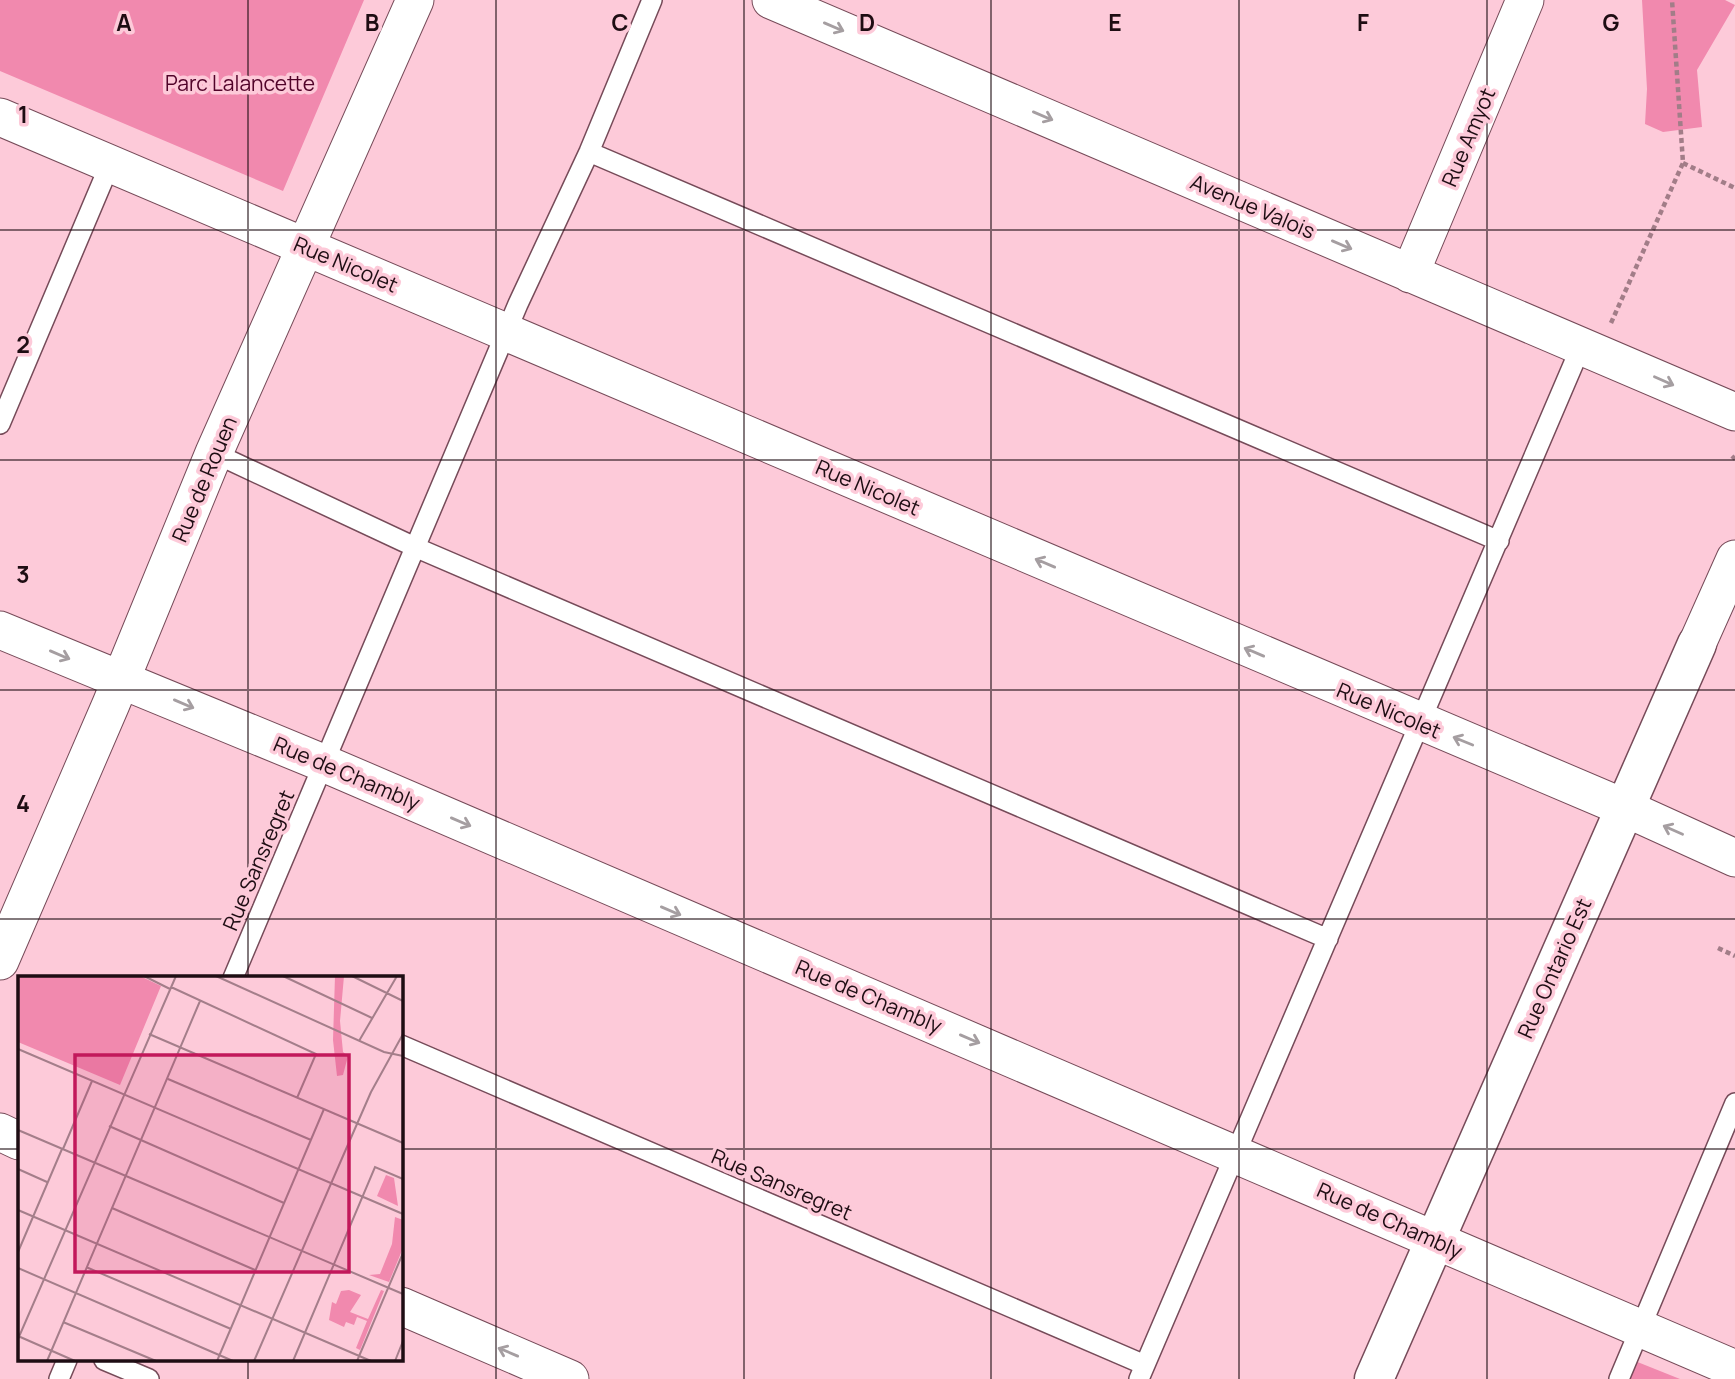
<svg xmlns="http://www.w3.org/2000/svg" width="1735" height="1379" viewBox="0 0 1735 1379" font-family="Manrope,sans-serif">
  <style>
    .green { fill: #f189ae }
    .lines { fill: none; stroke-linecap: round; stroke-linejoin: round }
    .service-casing { stroke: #764b59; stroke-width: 22 }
    .minor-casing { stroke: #764b59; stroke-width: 39 }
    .secondary-casing { stroke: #764b59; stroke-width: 41 }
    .path { stroke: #a27d88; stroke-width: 4.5; stroke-dasharray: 5 3.5; stroke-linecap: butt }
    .service { stroke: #fff; stroke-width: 19 }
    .minor { stroke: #fff; stroke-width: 37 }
    .secondary { stroke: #fff; stroke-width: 38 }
    .oneway { stroke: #a59ea1 }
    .grid { fill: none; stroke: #1e0d13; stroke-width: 2; stroke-opacity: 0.55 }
    .labels { text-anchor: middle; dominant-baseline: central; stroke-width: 7; stroke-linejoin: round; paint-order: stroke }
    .park-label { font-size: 21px; fill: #510329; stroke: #fdcad9 }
    .street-label { font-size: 21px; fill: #1e0d13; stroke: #fdcad9 }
    .inset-road { fill: none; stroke: #a47e8a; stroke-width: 2 }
    .view { fill: #c2185b; fill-opacity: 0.15; stroke: #c2185b; stroke-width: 3.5 }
    .inset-edge { fill: none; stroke: #1e0d13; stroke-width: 3.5 }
    .grid-label { font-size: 23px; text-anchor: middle; font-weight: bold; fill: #1e0d13; stroke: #fdcad9; stroke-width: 7; stroke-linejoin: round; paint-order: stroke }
  </style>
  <rect width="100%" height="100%" fill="#fdcad9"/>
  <path class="green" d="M0 0H364L283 191 0 71Z
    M1642 0H1725L1735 5 1697 70 1702 127 1663 132 1645 124 1647 89Z
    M1635 1361 1680 1379H1627Z"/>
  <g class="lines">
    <defs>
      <path id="service" d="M589 152 1499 541
        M0 424 110 164
        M214 453 417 548 1328 939
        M233 978 518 304 589 152 652 0
        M401 1045 1145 1365
        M104 1360 149 1379
        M59 1379 67 1360
        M1139 1379 1582 344
        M1619 1379 1735 1103"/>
      <path id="minor" d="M771 0 1735 412
        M0 117 1625 808 1735 858
        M1410 274 1525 0
        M0 630 323 763 1735 1369
        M1697 644 1735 559
        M0 961 111 704 214 453 415 0
        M0 1132 19 1141
        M401 1306 570 1379"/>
      <path id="secondary" d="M1374 1379 1697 644"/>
    </defs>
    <use href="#service" class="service-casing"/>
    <use href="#minor" class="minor-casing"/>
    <use href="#secondary" class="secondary-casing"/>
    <path class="path" d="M1683 163 1735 188
      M1611 323 1683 163 1672 0
      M1732 459 1735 456
      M1718 948 1735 956"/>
    <use href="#service" class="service"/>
    <use href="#minor" class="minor"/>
    <use href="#secondary" class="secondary"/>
  </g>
  <defs><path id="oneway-shaft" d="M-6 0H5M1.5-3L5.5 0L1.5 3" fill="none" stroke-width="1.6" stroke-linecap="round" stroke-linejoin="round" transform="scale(1.75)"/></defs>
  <g class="oneway">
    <use href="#oneway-shaft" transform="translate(834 27) rotate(23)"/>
    <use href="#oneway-shaft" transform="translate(1043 116) rotate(23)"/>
    <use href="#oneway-shaft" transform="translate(1342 245) rotate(23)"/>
    <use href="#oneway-shaft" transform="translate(1664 381) rotate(24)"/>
    <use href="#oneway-shaft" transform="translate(1045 563) rotate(-157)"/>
    <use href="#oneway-shaft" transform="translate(1254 652) rotate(-157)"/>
    <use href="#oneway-shaft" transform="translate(60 655) rotate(23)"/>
    <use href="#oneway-shaft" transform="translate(184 704) rotate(23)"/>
    <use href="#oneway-shaft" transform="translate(1463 741) rotate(-158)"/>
    <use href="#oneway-shaft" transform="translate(461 822) rotate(23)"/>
    <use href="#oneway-shaft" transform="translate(1673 830) rotate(-156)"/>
    <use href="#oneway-shaft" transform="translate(671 911) rotate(23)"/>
    <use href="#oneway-shaft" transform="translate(970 1039) rotate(23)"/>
    <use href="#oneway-shaft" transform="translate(508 1352) rotate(-157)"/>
  </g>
  <path class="grid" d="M248 0V978M496 0V1379M744 0V1379M991 0V1379M1239 0V1379M1487 0V1379M0 230H1735M0 460H1735M0 690H1735M0 919H1735M0 1149H19M401 1149H1735M248 1360V1379"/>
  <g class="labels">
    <g class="park-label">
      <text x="240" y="83">Parc Lalancette</text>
    </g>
    <g class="street-label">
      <text transform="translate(1468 137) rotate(-67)">Rue Amyot</text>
      <text transform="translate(1253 206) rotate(23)">Avenue Valois</text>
      <text transform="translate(346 264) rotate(23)">Rue Nicolet</text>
      <text transform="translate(204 479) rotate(-67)">Rue de Rouen</text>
      <text transform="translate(868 487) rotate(23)">Rue Nicolet</text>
      <text transform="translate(1389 710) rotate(23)">Rue Nicolet</text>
      <text transform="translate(347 773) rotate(23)">Rue de Chambly</text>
      <text transform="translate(258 860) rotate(-67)">Rue Sansregret</text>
      <text transform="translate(1554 968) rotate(-66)">Rue Ontario Est</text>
      <text transform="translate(869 996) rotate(23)">Rue de Chambly</text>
      <text transform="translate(782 1184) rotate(23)">Rue Sansregret</text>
      <text transform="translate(1390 1220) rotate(24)">Rue de Chambly</text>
    </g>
  </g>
  <g transform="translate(18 976)">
    <rect width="385" height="385" fill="#fdcad9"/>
    <path d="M0 0H122L143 10 102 109 0 66ZM317 0H326L322 45 325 76 330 80 325 99 319 100 315 64ZM368 199 376 202 380 230 359 220ZM377 241 385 244V272L371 306 351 299 362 298 374 268ZM331 314 343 319 332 336 350 343 363 314 366 315 342 374 338 372 349 345 339 341 336 349 328 346 326 351 311 344 314 326 318 328 323 315Z" fill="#f189ae"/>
    <path class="inset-road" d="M126 0 152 13M198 0 366 76 385 80M265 0 354 42M334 0 385 25M153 11 298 78 279 122M131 58 385 167M341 65 379 0M0 73 385 238M150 103 293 164M353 116 385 58M91 150 266 227M0 154 385 318M45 173 74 105M325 180 353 116M0 193 29 206M94 232 237 294M0 234 353 385M0 276 44 173M68 291 213 353M0 292 215 385M45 346 138 385M0 360 57 385M0 363 158 0M29 385 182 25M199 385 306 133M236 385 325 180M275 385 357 191 385 203M339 385 385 277M377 385 385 365"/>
    <path class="view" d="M57 79H331V296H57Z"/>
    <rect width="385" height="385" class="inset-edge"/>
  </g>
  <g class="grid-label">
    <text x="124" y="31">A</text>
    <text x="372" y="31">B</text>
    <text x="620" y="31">C</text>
    <text x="867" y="31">D</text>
    <text x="1115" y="31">E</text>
    <text x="1363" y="31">F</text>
    <text x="1611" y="31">G</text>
    <text x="23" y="123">1</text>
    <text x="23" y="353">2</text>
    <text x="23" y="583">3</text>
    <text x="23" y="812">4</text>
  </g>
</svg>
